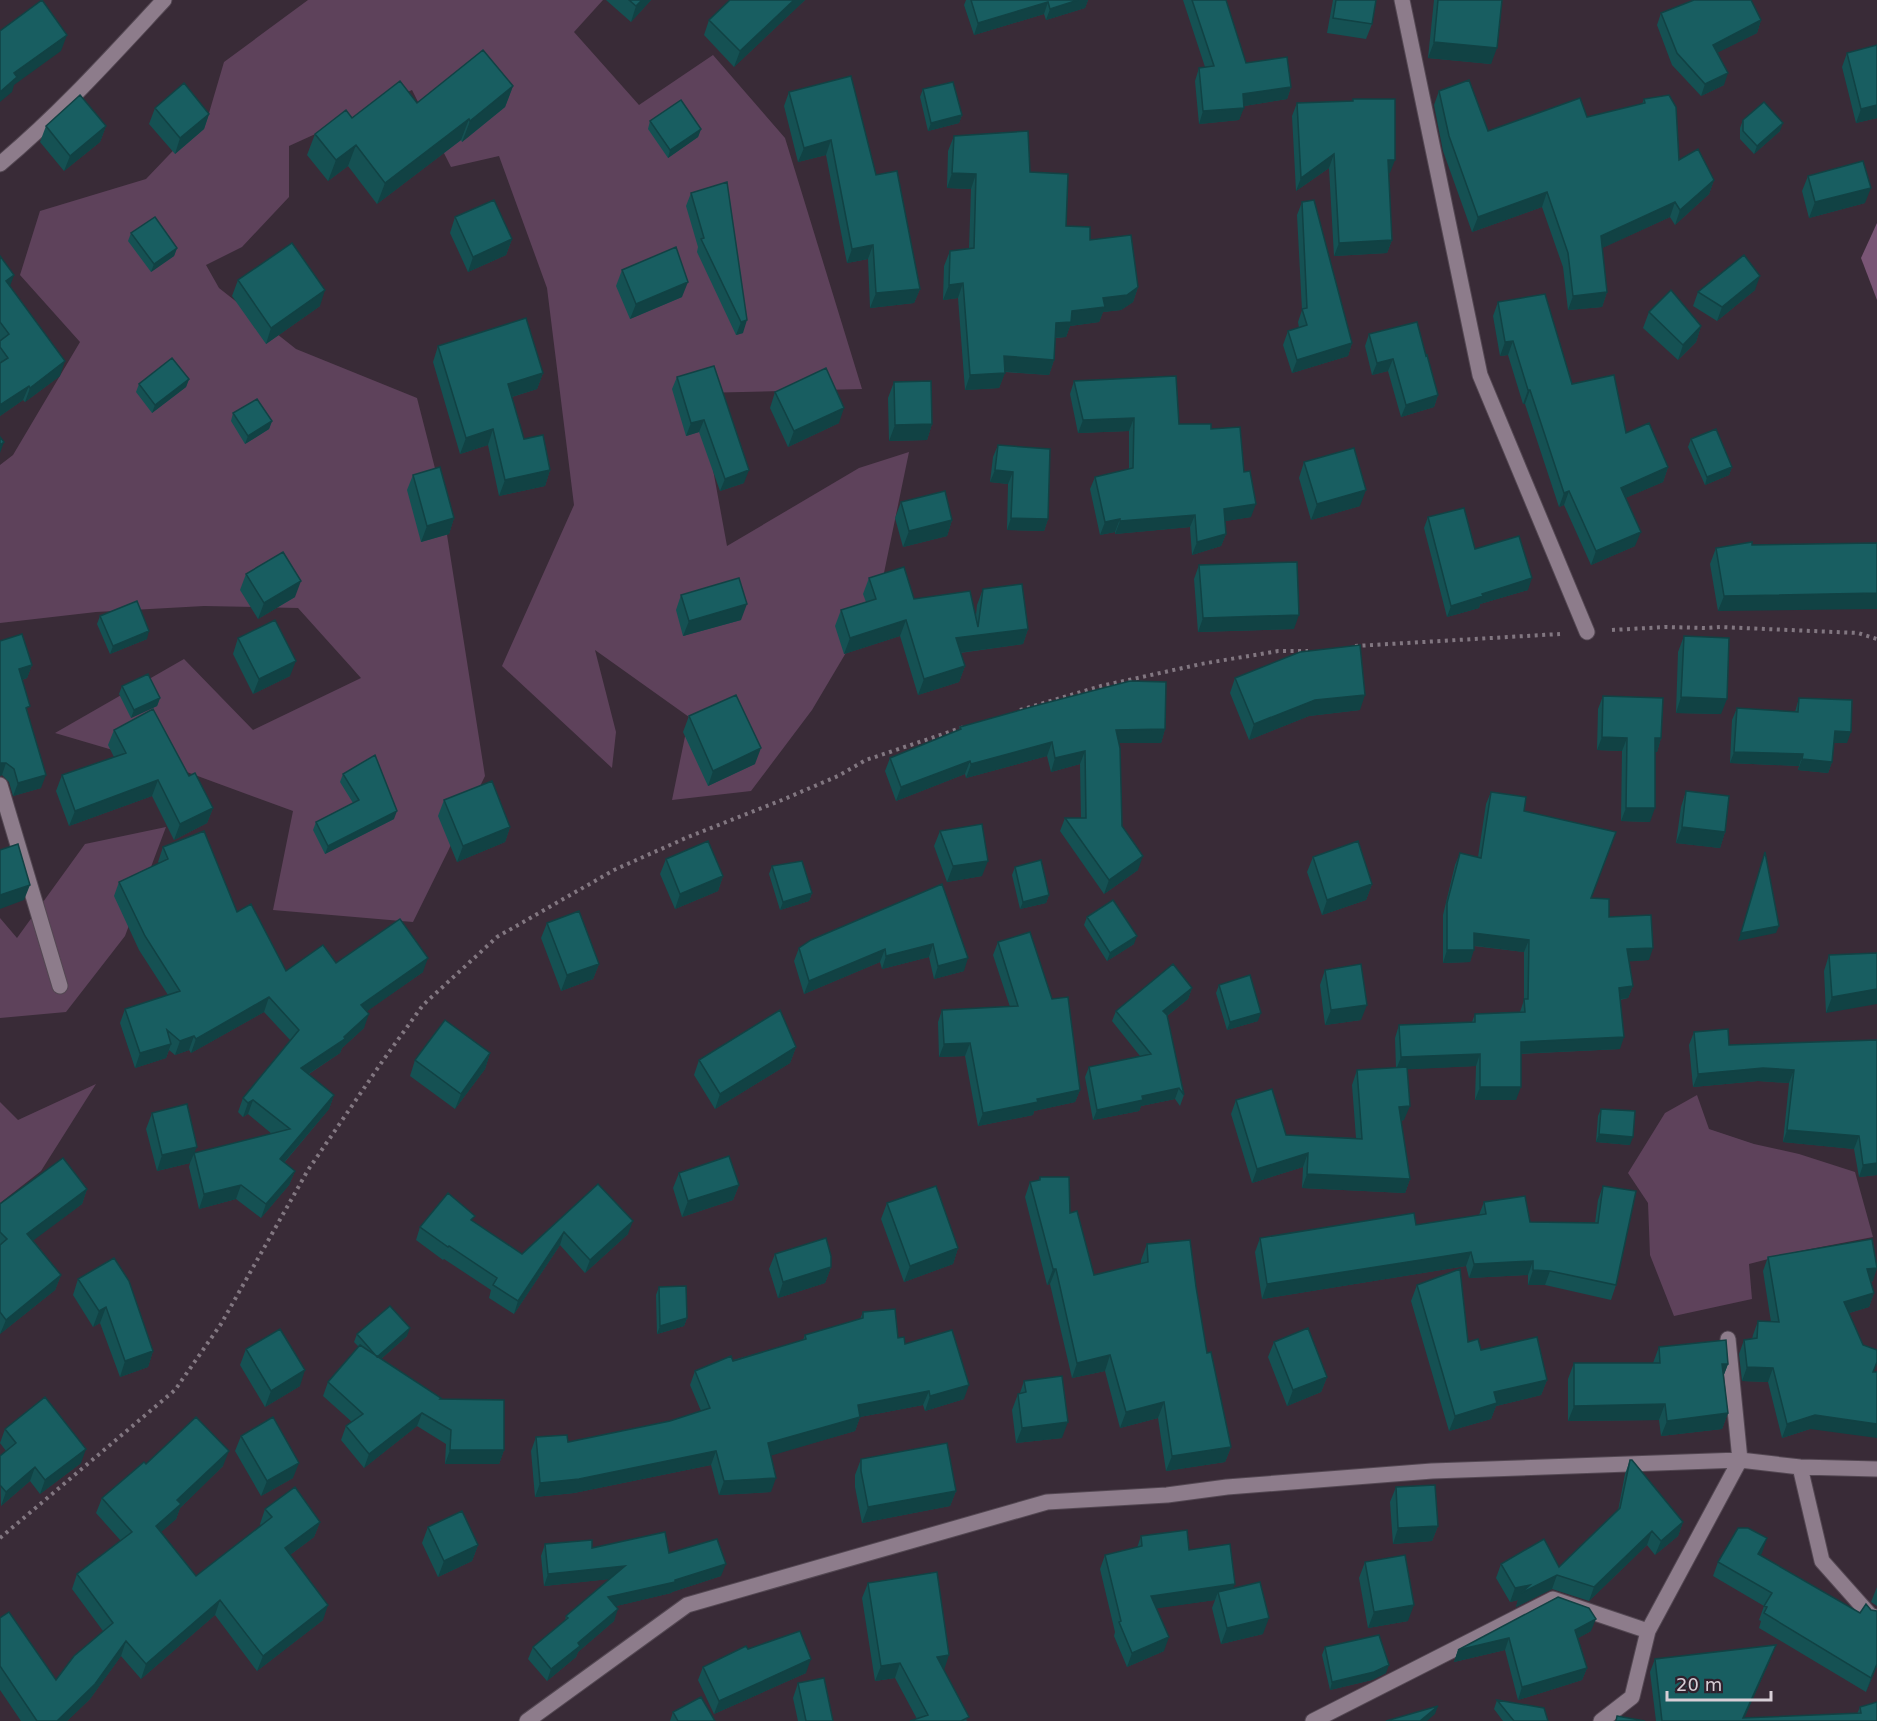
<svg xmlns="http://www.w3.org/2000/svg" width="1877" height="1721" viewBox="0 0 1877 1721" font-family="'DejaVu Sans',sans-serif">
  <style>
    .green { fill: #5e425b }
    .forest { fill: #795575 }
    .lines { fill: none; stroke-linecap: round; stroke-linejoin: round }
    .minor-casing { stroke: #534752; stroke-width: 17 }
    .path { stroke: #827781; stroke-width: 4; stroke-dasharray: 3 4.5; stroke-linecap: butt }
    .minor { stroke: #8d7c8b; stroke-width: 15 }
    .wall { fill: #155153 }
    .shaded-wall { fill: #114244 }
    .building { fill: #185e61; stroke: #114244; stroke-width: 1.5 }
  </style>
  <rect width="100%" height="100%" fill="#392b37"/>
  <path class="green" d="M308 0H603L574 32 639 105 713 55 785 138 862 389 699 393 727 546 859 468 909 452 879 597 812 710 751 791 672 800 689 717 595 650 616 732 612 768 502 666 574 505 547 288 499 156 451 167 412 90 289 146V197L242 247 206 265 219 288 296 349 417 398 439 484 485 776 413 922 273 910 293 811 184 771 55 733 184 659 253 730 361 678 298 608 204 606 96 612 0 623V465L13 455 80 342 20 275 40 211 146 179 209 113 224 62Z
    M166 827 125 936 66 1012 0 1018V918L17 938 85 844Z
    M96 1084 41 1171 0 1203V1102L18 1120Z
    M1697 1095 1709 1129 1754 1144 1799 1154 1855 1172 1873 1237 1800 1251 1749 1264 1752 1299 1674 1316 1650 1255 1648 1203 1628 1173 1665 1113Z"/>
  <path class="forest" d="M1877 223V300L1861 258Z"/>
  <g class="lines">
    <defs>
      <path id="minor" d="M1402 0 1480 375 1587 632
        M0 164C60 114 111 57 164 0
        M0 785 60 986
        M1800 1467 1822 1561 1870 1615 1877 1618
        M527 1721 687 1605 1047 1502 1167 1495 1227 1487 1432 1471 1740 1460 1800 1467 1877 1469
        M1313 1721 1553 1599 1648 1631
        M1601 1721 1632 1697 1648 1631 1740 1460 1728 1339"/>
    </defs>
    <use href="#minor" class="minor-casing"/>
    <path class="path" d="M1612 630 1666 627 1705 628 1720 627 1858 633 1877 639
      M1355 646 1560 634
      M1020 710 1101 686 1201 664 1278 651H1308
      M0 1538 175 1390 221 1324 308 1170 384 1059 423 1005 497 937 614 870 688 837 782 800 838 776 866 760 964 727"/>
    <use href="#minor" class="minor"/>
  </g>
  <path class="wall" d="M606 0H651L631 22Z
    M805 0 734 67 704 35 709 20Z
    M966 0H1088L1085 8 1046 20 1044 14 974 35 964 5Z
    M1183 0H1226L1246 63 1291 87 1287 99 1244 106 1239 120 1199 124 1195 81 1199 68 1205 67Z
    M1333 0H1376L1372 24 1366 39 1327 33Z
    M1434 0H1502L1491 64 1428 58Z
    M1661 13 1761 20 1757 33 1718 52 1724 85 1701 96 1672 65 1657 25Z
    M1847 53 1877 118 1856 123 1842 67Z
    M513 86 505 107 462 142 461 140 377 204 348 166 328 181 307 155 315 134 352 118 417 103Z
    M923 89 962 115 959 123 928 131 920 97Z
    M1439 91 1488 131 1587 117 1642 104 1644 99 1679 160 1714 180 1709 194 1675 225 1670 217 1602 248 1607 292 1602 307 1568 310 1563 267 1542 207 1472 232 1443 151 1434 105Z
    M789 92 876 175 920 289 914 303 870 308 868 259 847 263 826 155 798 162 784 106Z
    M1353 99 1390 173H1388L1392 240 1387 253 1334 256 1329 168 1296 191 1292 116 1297 103 1352 101Z
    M155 108 209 114 204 129 175 154 149 124Z
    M1743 120 1780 131 1754 154 1740 139V128Z
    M650 121 701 129 698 137 668 158 648 129Z
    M46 126H106L100 142 64 171 40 142Z
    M954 136 1030 172 1066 226 1090 240 1138 287 1133 302 1121 310 1103 312 1099 322 1070 326 1066 337 1055 338 1054 360 1049 375 1005 372 999 388 965 390 958 298 943 300 944 266 950 251 969 249 971 189 947 188 948 151Z
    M1808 176 1865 203 1809 218 1802 191Z
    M727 182 743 333 736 335 697 252 698 247 686 206 691 193Z
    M1302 202 1352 343 1348 356 1292 373 1283 345 1288 331 1299 328 1298 322 1302 310 1297 215Z
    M455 217 512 239 506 255 468 272 450 233Z
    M131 233 177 248 174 256 151 272 128 241Z
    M0 256 10 287 60 376 25 402 23 400 0 416Z
    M622 270 682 297 630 319 616 286Z
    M238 280 320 306 266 344 232 296Z
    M1755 290 1717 321 1693 306 1698 292Z
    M1498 302 1572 384 1626 433 1668 467 1663 482 1625 498 1635 546 1591 565 1564 505 1559 507 1525 404H1523L1508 355 1500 356 1493 316Z
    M1649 312 1701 326 1696 342 1678 360 1643 328Z
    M1369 334 1438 395 1434 407 1401 417 1388 371 1372 375 1365 346Z
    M438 346 543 373 537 389 512 397 524 439 550 470 545 486 499 496 488 445 460 454 433 362Z
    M677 377 744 483 720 491 699 432 686 436 672 389Z
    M189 379 186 387 152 413 136 392 139 384Z
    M1074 381 1179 424 1211 429 1244 472 1251 517 1225 521 1226 534 1221 546 1192 555 1190 527 1115 534V532L1100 535 1090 489 1095 477 1129 469V431L1078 433 1070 394Z
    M894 382 932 424 927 440 889 441 888 398Z
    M775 392 839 423 788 447 770 408Z
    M233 413 272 421 269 429 245 444 231 421Z
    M1691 439 1732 467 1729 475 1705 485 1688 447Z
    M998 445 1048 519 1044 531 1007 530 1008 484 990 482 993 457Z
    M1304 462 1360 506 1311 520 1299 478Z
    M413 475 454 518 449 534 421 542 407 490Z
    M901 502 952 520 947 536 903 547 895 518Z
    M1428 517 1475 549 1528 590 1480 604 1479 608 1447 617 1424 528Z
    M1752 542 1718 611 1710 564 1716 548Z
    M1199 565 1294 629 1198 632 1194 579Z
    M246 574 295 597 258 619 240 590Z
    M869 578 914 599 976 615 977 605 983 589 1028 629 1023 644 960 653 965 666 959 682 918 695 900 636 844 654 835 626 841 610 866 602 863 594Z
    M681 595 741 620 683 636 676 610Z
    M100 616 147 639 110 654 97 624Z
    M1684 636 1721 714 1676 713 1678 652Z
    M238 638 290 676 253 694 233 654Z
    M0 641 32 665 27 678 22 680 41 788 13 796 9 782 2 775 0 776Z
    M1235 678 1360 710 1309 716 1249 740 1230 693Z
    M122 686 160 698 157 706 131 718 119 694Z
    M1603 696 1661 738 1657 752H1655L1650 822 1621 821 1622 751 1597 750 1598 709Z
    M1799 698 1847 743H1834L1832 762 1828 773 1798 770 1799 766 1730 763 1732 720 1737 708 1795 712Z
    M689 716 755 764 708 786 683 732Z
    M960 727 1165 729 1161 743H1119L1122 826 1138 870 1104 894 1060 831 1065 818H1081L1080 764 1051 772 1047 756 966 778 965 774 896 801 885 771 890 758 959 730Z
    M114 730 189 776 213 808 207 823 174 840 152 796 69 826 56 791 62 775 114 757 108 745Z
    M343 774 394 819 325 854 313 830 316 822 353 803 340 782Z
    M1686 791 1725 832 1720 848 1676 843 1681 807Z
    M1491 792 1524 811 1591 898 1649 960 1629 961 1633 986 1628 998 1620 1000V1049L1521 1054 1516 1100H1475L1476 1066 1407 1069 1404 1120 1401 1121 1410 1179 1405 1193 1302 1188 1303 1167 1252 1183 1231 1114 1236 1100 1286 1135 1356 1138 1352 1085 1357 1070 1396 1068 1395 1038 1399 1025 1472 1022 1475 1014 1520 1012 1524 1000V952L1474 946 1470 962 1443 963V915L1455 865 1460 853 1478 857 1486 804Z
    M444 800 510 827 505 842 457 862 438 816Z
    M940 831 982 876 947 882 934 846Z
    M163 847 237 912 286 971 336 963 423 972 367 1011 364 1028 342 1048 340 1053 309 1074 334 1095 329 1109 284 1163 295 1171 289 1185 261 1218 236 1199 199 1209 189 1167 190 1163 157 1171 146 1129 152 1113 195 1153 272 1134 248 1114 243 1117 238 1112 243 1098 291 1041 264 1012 191 1053 189 1050 175 1055 169 1050 166 1058 135 1068 120 1023 125 1009 168 995 139 950 114 896 119 882 159 863 158 862Z
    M1313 857 1372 884 1366 900 1322 915 1307 872Z
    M666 859 723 876 718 891 675 909 660 874Z
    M772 866 812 893 809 901 780 910 769 874Z
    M1015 867 1049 895 1046 903 1020 909 1012 875Z
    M942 884 964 971 934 979 929 957 882 969 880 962 804 994 794 961 799 948Z
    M1087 917 1134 944 1107 961 1084 925Z
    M547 923 599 964 593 979 561 991 541 938Z
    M998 942 1080 1090 1075 1102 1034 1111 1033 1115 978 1126 965 1056 939 1057 938 1022 942 1010 1010 1007 993 955Z
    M1877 953 1826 1013 1824 971 1829 955Z
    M1325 970 1361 1020 1325 1025 1320 985Z
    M1219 985 1258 1021 1227 1030 1216 993Z
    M1192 988 1188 999 1167 1016 1184 1095 1180 1106 1175 1099 1141 1106 1139 1111 1093 1120 1085 1077 1089 1067 1140 1056 1112 1021 1116 1011Z
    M1694 1032 1729 1045 1877 1040V1175L1859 1177 1854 1149 1783 1142 1789 1083 1758 1081 1693 1087 1689 1045Z
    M796 1047 790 1063 715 1109 694 1075 699 1060Z
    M490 1053 485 1069 455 1109 410 1076 415 1060Z
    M1601 1109 1630 1145 1596 1142 1598 1116Z
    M679 1173 739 1185 733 1200 682 1217 673 1188Z
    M1040 1177 1070 1213 1094 1275 1141 1264V1260L1147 1244 1196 1287 1207 1353 1231 1447 1225 1462 1166 1471 1158 1418 1120 1428 1105 1371 1072 1378 1050 1284 1047 1285 1025 1197 1030 1182 1038 1181Z
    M598 1184 628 1234 585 1273 560 1245 514 1314 489 1298 491 1290 444 1259 443 1260 416 1240 420 1227 473 1222 522 1254Z
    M1603 1186 1616 1285 1611 1300 1545 1285H1528V1275L1469 1278 1466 1266 1262 1299 1255 1252 1260 1238 1416 1225 1479 1215 1484 1202 1530 1222 1595 1223 1598 1200Z
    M87 1189 82 1204 33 1240 61 1275 55 1290 0 1334V1204Z
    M887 1203 958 1248 953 1264 904 1282 881 1219Z
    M775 1254 831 1267 825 1283 778 1298 769 1269Z
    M1768 1257 1873 1281 1871 1282 1874 1293 1869 1307 1849 1313 1810 1429 1782 1438 1768 1382 1742 1381 1739 1354 1744 1340 1752 1339 1753 1335 1758 1321 1771 1322 1763 1271Z
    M78 1279 153 1351 148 1367 120 1377 100 1323 93 1327 73 1295Z
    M1417 1285 1468 1342 1481 1350 1547 1380 1541 1395 1496 1406 1491 1419 1449 1431 1411 1301Z
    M659 1287 687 1318 684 1326 657 1334 656 1295Z
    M863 1312 898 1338 964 1399 925 1411 923 1405 860 1417 855 1431 771 1455V1492L719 1495 711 1465 574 1493 535 1497 531 1451 536 1437 568 1442 670 1421 701 1411 690 1385 695 1371 803 1340 805 1335 860 1319Z
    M357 1334 407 1336 381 1359 441 1399 504 1450 499 1464H445L446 1444 417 1426 364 1468 341 1440 346 1426 352 1422 323 1396 328 1382 359 1347 354 1342Z
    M1274 1342 1327 1377 1321 1392 1287 1406 1268 1357Z
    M1659 1347 1728 1364 1723 1377 1728 1413 1722 1429 1661 1436 1659 1420 1568 1421V1379L1574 1363H1653Z
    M246 1349 300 1386 265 1407 240 1365Z
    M1024 1381 1062 1438 1016 1443 1012 1410 1018 1394 1020 1393Z
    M5 1429 81 1463 40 1494 30 1481 1 1506 0 1456 6 1451 0 1443Z
    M241 1436 293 1478 261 1496 235 1451Z
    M861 1459 956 1491 950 1506 862 1523 855 1487V1475Z
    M1630 1460 1683 1522 1678 1536 1655 1555 1647 1545 1589 1601 1552 1589 1516 1607 1518 1600 1510 1602 1496 1578 1501 1564 1559 1567 1618 1511 1625 1474Z
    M146 1464 223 1466 180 1508 176 1519 161 1532 196 1576 261 1526 260 1524 265 1509 320 1522 314 1537 290 1555 323 1620 257 1671 215 1615 141 1679 121 1656 90 1699 67 1721H21L0 1690V1618L56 1680 103 1631 72 1589 77 1574 121 1541 96 1513 102 1498Z
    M1396 1487 1438 1526 1432 1541 1393 1544 1390 1502Z
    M428 1527 478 1545 472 1561 438 1577 422 1543Z
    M1141 1536 1189 1550 1233 1588 1263 1634 1221 1644 1212 1608 1215 1600 1156 1608 1164 1651 1127 1667 1114 1636 1115 1632 1100 1569 1105 1555 1137 1548Z
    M545 1544 669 1553 721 1576 672 1592 671 1593 616 1606 614 1621 578 1652 576 1657 547 1681 528 1659 533 1647 565 1621 566 1616 609 1579 544 1586 541 1556Z
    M1762 1553 1760 1555 1877 1666 1866 1692 1759 1628 1761 1621 1759 1620 1764 1606 1713 1576 1718 1562Z
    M1365 1562 1408 1621 1368 1628 1359 1578Z
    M868 1583 944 1670 967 1721 917 1719 895 1678 875 1681 862 1598Z
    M1877 1587V1606L1871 1602Z
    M1558 1597 1591 1631 1578 1638 1587 1668 1582 1680 1518 1700 1505 1650 1454 1662 1458 1650Z
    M1325 1647 1386 1673 1372 1680 1330 1690 1322 1655Z
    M748 1649 806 1673 714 1714 698 1680 703 1667Z
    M1771 1658 1744 1718 1857 1714 1860 1707 1877 1721H1656L1650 1672 1655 1659Z
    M798 1683 833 1721H798L793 1698Z
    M1497 1700 1548 1721H1503L1494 1709Z
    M673 1712 715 1721H670Z"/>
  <path class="shaded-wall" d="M642 0H651L631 22 636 6Z
    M794 0H805L734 67 740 51Z
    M1078 0H1088L1085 8 1046 20 1050 9Z
    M1048 2 1044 14 974 35 978 23Z
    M1761 20 1757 33 1709 57 1713 45Z
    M67 35 61 51 14 85 12 92 0 102V92L14 73Z
    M1434 42 1497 48 1491 64 1428 58Z
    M1728 73 1724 85 1701 96 1705 84Z
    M513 86 505 107 462 142 470 121Z
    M1291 87 1287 99 1238 107 1243 94Z
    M1877 105V118L1856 123 1861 109Z
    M1244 108 1239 120 1199 124 1203 111Z
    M209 114 204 129 175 154 180 138Z
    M962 115 959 123 928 131 931 123Z
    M469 119 461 140 377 204 385 183Z
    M1783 123 1780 131 1754 154 1757 146Z
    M106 126 100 142 64 171 70 156Z
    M701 129 698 137 668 158 670 150Z
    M831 140 826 155 798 162 804 148Z
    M356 145 348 166 328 181 336 160Z
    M1334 154 1329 168 1296 191 1301 178Z
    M1388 160H1395L1390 173H1383Z
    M952 173 976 174 971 189 947 188Z
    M1714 180 1709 194 1675 225 1680 210Z
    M1871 188 1865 203 1809 218 1815 202Z
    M1547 192 1542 207 1472 232 1478 217Z
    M1675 202 1670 217 1596 251 1601 236Z
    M512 239 506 255 468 272 473 257Z
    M1392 240 1387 253 1334 256 1339 243Z
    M873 245 868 259 847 263 852 249Z
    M177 248 174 256 151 272 154 264Z
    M14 275 9 289 6 281Z
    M1760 276 1755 290 1717 321 1722 307Z
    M688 282 682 297 630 319 636 304Z
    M963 283 958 298 943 300 949 285Z
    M1138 287 1133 302 1121 310 1103 312 1099 322 1070 326 1066 337 1050 338 1056 323 1072 311 1103 298Z
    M920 289 914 303 870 308 876 293Z
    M325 290 320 306 266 344 271 328Z
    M1607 292 1602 307 1568 310 1573 296Z
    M747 320 743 333 736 335 741 322Z
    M1701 326 1696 342 1678 360 1683 345Z
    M1513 341 1508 355 1500 356 1505 342Z
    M1352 343 1348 356 1292 373 1297 360Z
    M1004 356 1054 360 1049 375 998 371Z
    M1393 359 1388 371 1372 375 1377 363Z
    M65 361 60 376 25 402 30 388Z
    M543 373 537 389 502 400 508 384Z
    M1005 373 999 388 965 390 970 375Z
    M189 379 186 387 152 413 155 405Z
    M29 386 23 400 0 416V405Z
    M1528 390H1530L1525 404H1523Z
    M1438 395 1434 407 1401 417 1406 405Z
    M844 408 839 423 788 447 794 431Z
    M1134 418 1129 431 1078 433 1083 420Z
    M704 420 699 432 686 436 691 423Z
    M272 421 269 429 245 444 248 436Z
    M932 424 927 440 889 441 895 425Z
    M493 429 488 445 460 454 466 438Z
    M4 442 0 453V445Z
    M1668 467 1663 482 1616 502 1621 488Z
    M1732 467 1729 475 1705 485 1707 477Z
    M550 470 545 486 499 496 505 480Z
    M749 470 744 483 720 491 725 479Z
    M995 470 1013 472 1008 484 990 482Z
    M1366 490 1360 506 1311 520 1317 504Z
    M1569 491 1564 505 1559 507 1564 493Z
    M1256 504 1251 517 1220 522 1224 509Z
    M1195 515 1190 527 1115 534 1120 521Z
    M454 518 449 534 421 542 427 526Z
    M1011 518 1048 519 1044 531 1007 530Z
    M1120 519 1115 532 1100 535 1105 522Z
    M952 520 947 536 903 547 909 531Z
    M1641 532 1635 546 1591 565 1596 551Z
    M1226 534 1221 546 1192 555 1197 542Z
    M1532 578 1528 590 1480 604 1479 608 1447 617 1451 606 1482 594Z
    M301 581 295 597 258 619 264 603Z
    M1877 593V609L1718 611 1724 596Z
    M747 604 741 620 683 636 689 621Z
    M1299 615 1294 629 1198 632 1203 618Z
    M906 620 900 636 844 654 850 638Z
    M1028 629 1023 644 950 654 956 638Z
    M149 631 147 639 110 654 113 646Z
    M296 661 290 676 253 694 259 679Z
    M32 665 27 678 14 682 19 669Z
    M965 666 959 682 918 695 924 679Z
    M1365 695 1360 710 1309 716 1249 740 1254 724 1315 700Z
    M1681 697 1727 699 1721 714 1676 713Z
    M160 698 157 706 131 718 134 710Z
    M1165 729 1161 743H1111L1116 730Z
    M1835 731 1851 732 1847 743H1831Z
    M1602 737 1627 738 1622 751 1597 750Z
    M1655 738H1661L1657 752 1650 751Z
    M1052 742 1047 756 966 778 971 764Z
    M761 748 755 764 708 786 713 771Z
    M1085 751 1080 764 1051 772 1055 758Z
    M1734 752 1803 754 1799 766 1730 763Z
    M1802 759 1832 762 1828 773 1798 770Z
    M970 761 965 774 896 801 901 787Z
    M1 763H6L2 775 0 776V764Z
    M46 775 41 788 13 796 18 783Z
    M158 780 152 796 69 826 75 811Z
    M213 808 207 823 174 840 180 824Z
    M1626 808H1655L1650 822 1621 821Z
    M397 811 394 819 325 854 328 846Z
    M510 827 505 842 457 862 463 846Z
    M1682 827 1725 832 1720 848 1676 843Z
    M1143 856 1138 870 1104 894 1109 880Z
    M988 861 982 876 947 882 953 866Z
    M723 876 718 891 675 909 680 894Z
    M1372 884 1366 900 1322 915 1327 900Z
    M30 885 24 900 0 909V895Z
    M812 893 809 901 780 910 783 902Z
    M1049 895 1046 903 1020 909 1023 902Z
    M1779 926 1776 933 1738 941 1741 933Z
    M1474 933 1529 940 1524 952 1469 945Z
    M1137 936 1134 944 1107 961 1110 953Z
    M933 944 929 957 882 969 886 956Z
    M1653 948 1649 960 1623 962 1627 949Z
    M885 949 880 962 804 994 809 981Z
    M1447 950H1474L1470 962 1443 963Z
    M428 958 423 972 356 1019 361 1005Z
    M968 958 964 971 934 979 938 966Z
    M599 964 593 979 561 991 567 975Z
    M1633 986 1628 998 1614 1000 1619 988Z
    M1192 988 1188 999 1159 1022 1163 1011Z
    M1877 989V1004L1826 1013 1832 997Z
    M269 997 264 1012 191 1053 196 1039Z
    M1367 1005 1361 1020 1325 1025 1331 1010Z
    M1261 1013 1258 1021 1227 1030 1230 1022Z
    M369 1014 364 1028 342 1048 340 1053 296 1082 301 1068Z
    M194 1036 189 1050 175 1055 180 1041Z
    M1624 1037 1620 1049 1516 1054 1521 1042Z
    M970 1043 965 1056 939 1057 944 1044Z
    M171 1044 166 1058 135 1068 140 1053Z
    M796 1047 790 1063 715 1109 720 1094Z
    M490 1053 485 1069 455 1109 461 1094Z
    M1480 1054 1476 1066 1396 1070 1401 1057Z
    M1763 1068 1794 1070 1789 1083 1758 1081 1693 1087 1698 1074Z
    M1480 1087H1521L1516 1100H1475Z
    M1179 1088 1175 1099 1141 1106 1139 1111 1093 1120 1097 1110 1142 1096Z
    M1080 1090 1075 1102 1034 1111 1033 1115 978 1126 983 1113 1037 1099Z
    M334 1095 329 1109 275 1173 280 1159Z
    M253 1100 248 1114 243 1117 248 1103Z
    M1410 1106 1404 1120 1394 1121 1399 1107Z
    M1787 1130 1859 1136 1854 1149 1783 1142Z
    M1599 1134 1633 1137 1630 1145 1596 1142Z
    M197 1147 190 1163 157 1171 162 1155Z
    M1308 1153 1303 1167 1252 1183 1257 1169Z
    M1877 1163V1175L1859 1177 1863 1165Z
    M295 1171 289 1185 261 1218 266 1204Z
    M1307 1174 1410 1179 1405 1193 1302 1188Z
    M241 1185 236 1199 199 1209 204 1194Z
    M739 1185 733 1200 682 1217 688 1201Z
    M87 1189 82 1204 22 1249 27 1234Z
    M633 1221 628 1234 585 1273 590 1260Z
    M564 1232 560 1245 514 1314 518 1301Z
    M958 1248 953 1264 904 1282 910 1266Z
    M1471 1252 1466 1266 1262 1299 1267 1284Z
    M1533 1261 1528 1275 1469 1278 1474 1264Z
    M831 1267 825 1283 778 1298 783 1282Z
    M1877 1268 1873 1281 1862 1283 1867 1269Z
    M1053 1269H1056L1050 1284 1047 1285Z
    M1533 1270 1550 1271 1545 1285H1528Z
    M61 1275 55 1290 0 1334 6 1320Z
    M1874 1293 1869 1307 1839 1316 1844 1302Z
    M106 1307 100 1323 93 1327 99 1311Z
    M687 1318 684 1326 657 1334 660 1326Z
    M410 1328 407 1336 374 1365 377 1357Z
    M153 1351 148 1367 120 1377 125 1361Z
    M1110 1355 1105 1371 1072 1378 1077 1363Z
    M1722 1364H1728L1722 1380Z
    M1747 1367 1773 1368 1768 1382 1742 1381Z
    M305 1370 300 1386 265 1407 271 1391Z
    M1327 1377 1321 1392 1287 1406 1293 1390Z
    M1547 1380 1541 1395 1496 1406 1491 1419 1449 1431 1455 1416 1494 1392Z
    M969 1385 964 1399 925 1411 930 1396Z
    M929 1391 923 1405 860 1417 855 1431 763 1458 768 1443 858 1405Z
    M1164 1402 1158 1418 1120 1428 1126 1412Z
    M1665 1404 1659 1420 1568 1421 1574 1406Z
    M422 1413 417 1426 364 1468 369 1454Z
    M1728 1413 1722 1429 1661 1436 1667 1421Z
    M1815 1415 1877 1424V1438L1810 1429 1782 1438 1787 1424Z
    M1068 1422 1062 1438 1016 1443 1022 1428Z
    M1231 1447 1225 1462 1166 1471 1172 1456Z
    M86 1449 81 1463 40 1494 45 1480Z
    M450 1450H504L499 1464H445Z
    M229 1451 223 1466 180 1508 176 1519 151 1541 156 1526 177 1500Z
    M716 1451 711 1465 574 1493 535 1497 540 1483Z
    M299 1463 293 1478 261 1496 267 1481Z
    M35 1467 30 1481 1 1506 6 1492Z
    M776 1478 771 1492 719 1495 724 1481Z
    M956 1491 950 1506 862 1523 868 1507Z
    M320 1522 314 1537 279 1563 285 1548Z
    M1683 1522 1678 1536 1655 1555 1661 1541Z
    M1438 1526 1432 1541 1393 1544 1398 1528Z
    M1652 1531 1647 1545 1589 1601 1594 1587Z
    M1767 1538 1762 1553 1753 1568 1758 1554Z
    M478 1545 472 1561 438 1577 444 1561Z
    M726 1564 721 1576 672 1592 671 1593 604 1609 608 1597 675 1580Z
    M625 1566 620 1578 544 1586 548 1574Z
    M1557 1575 1552 1589 1516 1607 1518 1600 1510 1602 1515 1588 1530 1585Z
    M1235 1584 1230 1597 1218 1592 1215 1600 1146 1610 1151 1596Z
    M220 1600 215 1615 141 1679 146 1664Z
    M328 1605 323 1620 257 1671 263 1656Z
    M1414 1605 1408 1621 1368 1628 1374 1612Z
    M618 1609 614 1621 578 1652 576 1657 547 1681 551 1669 578 1643Z
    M1269 1618 1263 1634 1221 1644 1227 1628Z
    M1596 1619 1591 1631 1571 1642 1575 1630Z
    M1169 1637 1164 1651 1127 1667 1132 1653Z
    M1509 1638 1505 1650 1454 1662 1458 1650Z
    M126 1641 121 1656 90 1699 67 1721H57Z
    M1776 1645 1771 1658 1743 1721H1742Z
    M949 1655 944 1670 937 1657Z
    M811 1659 806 1673 714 1714 719 1701Z
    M900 1663 895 1678 875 1681 881 1666Z
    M1877 1664V1666L1866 1692 1871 1678Z
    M1389 1665 1386 1673 1372 1680 1330 1690 1332 1682Z
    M1587 1668 1582 1680 1518 1700 1522 1687Z
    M1438 1706 1435 1714 1427 1721H1420Z"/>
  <path class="building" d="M42 0 67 35 14 73 17 77 0 92V31Z
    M629 0H642L636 6Z
    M730 0H794L740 51 709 20Z
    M971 0H1078L1050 9 1048 2 978 23Z
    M1192 0H1226L1246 63 1287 57 1291 87 1243 94 1244 108 1203 111 1199 68 1214 66Z
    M1336 0H1376L1372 24 1333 18Z
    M1438 0H1502L1497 48 1434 42Z
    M1694 0H1751L1761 20 1713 45 1728 73 1705 84 1677 53 1661 13Z
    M1877 45V105L1861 109 1847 53Z
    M483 50 513 86 470 121 469 119 385 183 356 145 336 160 315 134 346 110 352 118 400 81 417 103Z
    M851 76 876 175 897 171 920 289 876 293 873 245 852 249 831 140 804 148 789 92Z
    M1469 80 1488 131 1580 98 1587 117 1645 103 1644 99 1669 95 1676 107 1679 160 1698 149 1714 180 1680 210 1675 202 1601 236 1607 292 1573 296 1568 253 1547 192 1478 217 1449 136 1439 91Z
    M953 82 962 115 931 123 923 89Z
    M184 83 209 114 180 138 155 108Z
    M80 95 106 126 70 156 46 126Z
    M1353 99H1395V160H1388L1392 240 1339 243 1334 154 1301 178 1297 103 1353 101Z
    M681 100 701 129 670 150 650 121Z
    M1764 102 1783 123 1757 146 1743 131V120Z
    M1028 131 1030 172 1068 174 1066 226 1090 227V240L1131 235 1138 287 1127 295 1103 298 1105 307 1072 311 1071 322 1056 323 1054 360 1004 356 1005 373 970 375 963 283 949 285 950 251 974 248 976 174 952 173 954 136Z
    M1863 161 1871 188 1815 202 1808 176Z
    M727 182 747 320 741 322 701 239 704 238 691 193Z
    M494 200 512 239 473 257 455 217Z
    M1314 200 1352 343 1297 360 1288 331 1307 325 1302 309 1307 308 1302 202Z
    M155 217 177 248 154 264 131 233Z
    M292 243 325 290 271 328 238 280Z
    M676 247 688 282 636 304 622 270Z
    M1744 255 1760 276 1722 307 1698 292Z
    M0 256 14 275 6 281 65 361 30 388 29 386 0 405V363L8 358 0 347V341L9 334 0 322Z
    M1671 290 1701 326 1683 345 1649 312Z
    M1545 294 1572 384 1614 375 1626 433 1649 423 1668 467 1621 488 1641 532 1596 551 1569 491 1564 493 1530 390H1528L1513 341 1505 342 1498 302Z
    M526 318 543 373 508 384 524 439 543 435 550 470 505 480 493 429 466 438 438 346Z
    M1417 322 1426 356 1427 355 1438 395 1406 405 1393 359 1377 363 1369 334Z
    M172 358 189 379 155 405 139 384Z
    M714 366 749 470 725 479 704 420 691 423 677 377Z
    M826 368 844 408 794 431 775 392Z
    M1176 376 1179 424H1211V429L1240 427 1244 472 1250 471 1256 504 1224 509 1226 534 1197 542 1195 515 1120 521V519L1105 522 1095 477 1133 468 1134 418 1083 420 1074 381Z
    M931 381 932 424 895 425 894 382Z
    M257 399 272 421 248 436 233 413Z
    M1716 429 1732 467 1707 477 1691 439Z
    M0 437 4 442 0 445Z
    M998 445 1050 449 1048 519 1011 518 1013 472 995 470Z
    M1354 448 1366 490 1317 504 1304 462Z
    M440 467 454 518 427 526 413 475Z
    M945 491 952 520 909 531 901 502Z
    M1464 508 1475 549 1519 536 1532 578 1482 594 1483 596 1451 606 1428 517Z
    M1752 542V545L1877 543V593L1724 596 1716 548Z
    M283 552 301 581 264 603 246 574Z
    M1297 562 1299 615 1203 618 1199 565Z
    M904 567 914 599 970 591 978 627 983 589 1022 584 1028 629 956 638 965 666 924 679 906 620 850 638 841 610 876 599 869 578Z
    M739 578 747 604 689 621 681 595Z
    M137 601 149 631 113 646 100 616Z
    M275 620 296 661 259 679 238 638Z
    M22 634 32 665 19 669 30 706 26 708 46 775 18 783 14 769 6 763H1L0 764V641Z
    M1684 636 1729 638 1727 699 1681 697Z
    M1360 645 1365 695 1315 700 1254 724 1235 678 1300 652Z
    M148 674 160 698 134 710 122 686Z
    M1130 681 1166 682 1165 729 1116 730 1120 748 1122 826 1143 856 1109 880 1065 818H1086L1085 751 1055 758 1052 742 971 764 970 761 901 787 890 758 961 729 960 727 1042 704Z
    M736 695 761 748 713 771 689 716Z
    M1603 696 1663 698 1661 738H1655V808H1626L1627 738 1602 737Z
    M1799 698 1852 700 1851 732 1835 731 1832 762 1802 759 1803 754 1734 752 1737 708 1798 712Z
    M153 709 189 776 195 773 213 808 180 824 158 780 75 811 62 775 126 753 114 730Z
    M375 755 397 811 328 846 316 822 359 800 343 774Z
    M492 781 510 827 463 846 444 800Z
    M1686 791 1729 796 1725 832 1682 827Z
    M1491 792 1526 797 1524 811 1616 832 1591 898 1609 899V917L1651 915 1653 948 1627 949 1633 986 1619 988 1624 1037 1521 1042V1087H1480V1054L1401 1057 1399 1025 1475 1022V1014L1525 1012 1524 999H1528L1529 940 1474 933V950H1447V903L1460 853 1481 858Z
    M982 824 988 861 953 866 940 831Z
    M204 831 237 912 251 904 286 971 323 945 336 963 400 919 428 958 361 1005 369 1014 344 1037 345 1039 301 1068 334 1095 280 1159 295 1171 266 1204 241 1185 204 1194 194 1153 290 1129 253 1100 248 1103 243 1098 299 1030 269 997 196 1039 194 1036 180 1041 167 1030 171 1044 140 1053 125 1009 180 991 145 936 119 882 168 859 163 847Z
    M708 841 723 876 680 894 666 859Z
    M1358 841 1372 884 1327 900 1313 857Z
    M18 844 30 885 0 895V850Z
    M1765 852 1779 926 1741 933Z
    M1041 860 1049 895 1023 902 1015 867Z
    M802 861 812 893 783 902 772 866Z
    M942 884 968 958 938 966 933 944 886 956 885 949 809 981 799 948 811 940Z
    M1113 900 1137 936 1110 953 1087 917Z
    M579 911 599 964 567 975 547 923Z
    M1030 932 1052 999 1068 997 1080 1090 1037 1099 1038 1102 983 1113 970 1043 944 1044 942 1010 1018 1006 998 942Z
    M1877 953V989L1832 997 1829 955Z
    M1173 964 1192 988 1163 1011 1167 1015 1184 1095 1179 1088 1142 1096 1143 1100 1097 1110 1089 1067 1151 1054 1116 1011Z
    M1361 964 1367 1005 1331 1010 1325 970Z
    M1250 975 1261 1013 1230 1022 1219 985Z
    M780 1010 796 1047 720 1094 699 1060Z
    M445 1020 490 1053 461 1094 415 1060Z
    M1728 1029 1729 1045 1877 1040V1163L1863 1165 1859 1136 1787 1130 1794 1070 1763 1068 1698 1074 1694 1032Z
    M1407 1067 1410 1106 1399 1107 1410 1179 1307 1174 1308 1153 1257 1169 1236 1100 1272 1089 1286 1135 1362 1139 1357 1070Z
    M187 1104 197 1147 162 1155 152 1113Z
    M1601 1109 1635 1111 1633 1137 1599 1134Z
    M729 1156 739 1185 688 1201 679 1173Z
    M63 1158 87 1189 27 1234 61 1275 6 1320 0 1312V1245L7 1239 0 1232V1204Z
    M1040 1177H1069L1070 1213 1077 1211 1094 1275 1148 1262 1147 1244 1190 1240 1196 1287 1207 1353 1211 1352 1231 1447 1172 1456 1164 1402 1126 1412 1110 1355 1077 1363 1056 1269H1053L1030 1182 1040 1180Z
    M598 1184 633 1221 590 1260 564 1232 518 1301 493 1285 497 1278 449 1246 448 1247 420 1227 448 1193 475 1216 471 1220 522 1254Z
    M936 1186 958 1248 910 1266 887 1203Z
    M1603 1186 1636 1191 1616 1285 1550 1271 1533 1270V1261L1474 1264 1471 1252 1267 1284 1260 1238 1414 1213 1416 1225 1486 1214 1484 1202 1525 1196 1530 1222 1598 1223Z
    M826 1238 831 1256V1267L783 1282 775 1254Z
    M1872 1239 1877 1268 1867 1269 1874 1293 1844 1302 1863 1345 1877 1350V1362L1873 1372H1877V1424L1815 1415 1787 1424 1773 1368 1747 1367 1744 1340 1757 1338 1758 1321 1779 1322 1768 1257Z
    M114 1258 129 1281 153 1351 125 1361 106 1307 99 1311 78 1279Z
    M1460 1269 1468 1342 1478 1339 1481 1350 1537 1337 1547 1380 1494 1392 1497 1403 1455 1416 1417 1285Z
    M686 1286 687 1318 660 1326 659 1287Z
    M390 1306 410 1328 377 1357 357 1334Z
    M895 1309 898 1338 904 1337 905 1344 952 1330 969 1385 930 1396 929 1391 858 1405 860 1417 768 1443 776 1478 724 1481 716 1451 579 1479 540 1483 536 1437 567 1435 568 1442 670 1421 710 1408 695 1371 731 1356 733 1361 806 1339 805 1335 863 1318V1312Z
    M1308 1328 1327 1377 1293 1390 1274 1342Z
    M280 1329 305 1370 271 1391 246 1349Z
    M1726 1340 1728 1364H1722L1728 1413 1667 1421 1665 1404 1574 1406V1363H1660L1659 1347Z
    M360 1345 441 1398 440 1399 504 1400V1450H450L451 1430 422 1413 369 1454 346 1426 363 1414 328 1382Z
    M1062 1376 1068 1422 1022 1428 1018 1394 1026 1392 1024 1381Z
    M45 1397 86 1449 45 1480 35 1467 6 1492 0 1485V1456L16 1443 5 1429Z
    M196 1417 229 1451 177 1500 181 1504 156 1526 196 1576 272 1517 265 1509 295 1487 320 1522 285 1548 328 1605 263 1656 220 1600 146 1664 126 1641 95 1684 57 1721H37L0 1666V1618L9 1612 56 1680 74 1656 113 1623 77 1574 132 1532 102 1498 144 1462 146 1464Z
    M273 1417 299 1463 267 1481 241 1436Z
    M947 1443 956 1491 868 1507 861 1471V1459Z
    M1630 1460H1632L1683 1522 1661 1541 1652 1531 1594 1587 1557 1575 1521 1593 1530 1585 1515 1588 1501 1564 1544 1539 1559 1567 1620 1508Z
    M1435 1485 1438 1526 1398 1528 1396 1487Z
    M462 1511 478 1545 444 1561 428 1527Z
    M1738 1528H1748L1767 1538 1758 1554 1860 1613 1866 1604 1871 1610 1877 1611V1664L1871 1678 1764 1613 1767 1607 1764 1606 1772 1593 1718 1562Z
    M1187 1530 1189 1550 1230 1544 1235 1584 1151 1596 1169 1637 1132 1653 1119 1622 1121 1621 1105 1555 1142 1546 1141 1536Z
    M665 1532 669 1553 717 1539 726 1564 675 1580V1582L608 1597 618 1609 578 1643 580 1646 551 1669 533 1647 568 1618 566 1616 625 1566 548 1574 545 1544 592 1540V1548Z
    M1405 1555 1414 1605 1374 1612 1365 1562Z
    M937 1572 949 1655 937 1657 969 1717 961 1721H910L928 1715 900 1663 881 1666 868 1583Z
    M1260 1582 1269 1618 1227 1628 1218 1592Z
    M1558 1597 1589 1608 1596 1619 1575 1630 1587 1668 1522 1687 1509 1638 1458 1650Z
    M800 1631 811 1659 719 1701 703 1667 746 1646 748 1649Z
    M1379 1635 1389 1665 1374 1672 1332 1682 1325 1647Z
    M1776 1645 1743 1718 1861 1713 1860 1707 1877 1702V1721H1662L1655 1659Z
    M824 1678 833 1721H806L798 1683Z
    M701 1697 715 1721H678L673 1712Z
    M1497 1700 1544 1708 1548 1721H1514Z
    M1438 1706 1420 1721H1386Z
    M1617 1716 1645 1721H1616Z"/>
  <path d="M1667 1691v9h104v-9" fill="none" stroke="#d7ced6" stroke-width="3"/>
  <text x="1676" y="1691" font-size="18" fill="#d7ced6" stroke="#2f212d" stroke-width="4.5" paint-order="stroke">20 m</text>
</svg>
